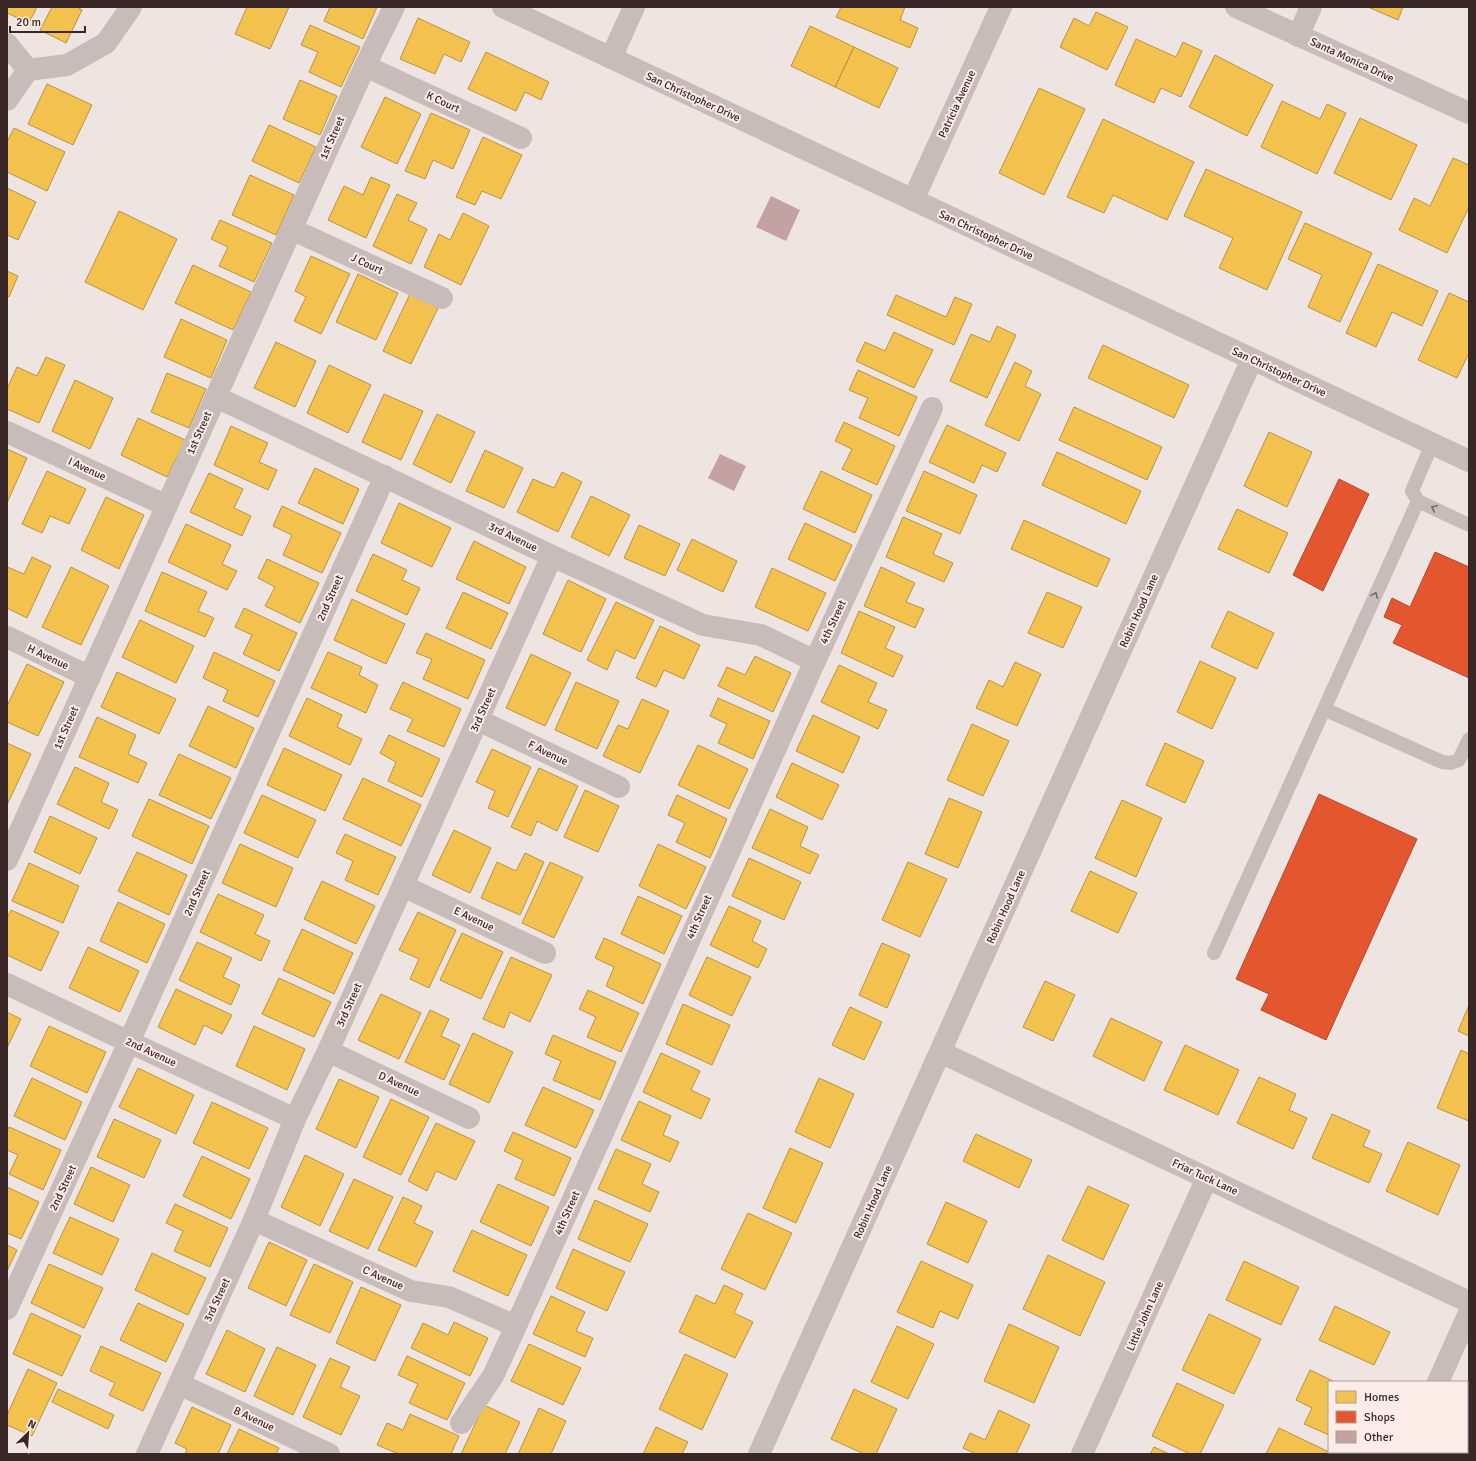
<svg xmlns="http://www.w3.org/2000/svg" width="1476" height="1461" viewBox="0 0 1476 1461" font-family="Signika,sans-serif">
  <style>
    .homes { fill: #f2c14e; stroke: #ba9343 }
    .shops { fill: #e4572e; stroke: #b1492c }
    .building { fill: #c4a2a3 }
    .lines { fill: none; stroke-linecap: round; stroke-linejoin: round }
    .service { stroke: #c8bcba; stroke-width: 14 }
    .minor { stroke: #c8bcba; stroke-width: 22 }
    .tertiary { stroke: #c8bcba; stroke-width: 22 }
    .oneway { stroke: #796a6a }
    .labels { text-anchor: middle; dominant-baseline: central; stroke-width: 4; stroke-linejoin: round; paint-order: stroke }
    .street-label { font-size: 11px; fill: #392728; stroke: #fbece8 }
  </style>
  <rect width="100%" height="100%" fill="#eee4e1"/>
  <path class="homes" d="M7 7H37L29 23 7 13Z
    M52 7H77L82 10 66 43 40 30Z
    M247 7H289L270 49 235 34Z
    M330 7H377L363 39 324 21Z
    M841 7H905L900 20 918 28 910 48 836 17Z
    M1368 7H1403L1398 20Z
    M1096 12 1128 27 1107 70 1060 47 1074 18 1089 26Z
    M418 18 470 42 461 62 444 54 435 74 400 59Z
    M310 25 360 47 341 87 309 72 318 52 301 45Z
    M810 26 854 47 835 87 791 66Z
    M1136 39 1176 57 1183 42 1202 51 1181 97 1161 88 1154 103 1115 85Z
    M854 47 898 68 879 108 835 87Z
    M486 52 549 82 541 100 525 92 516 111 468 89Z
    M1215 55 1273 85 1247 136 1189 107Z
    M300 80 337 96 320 135 283 119Z
    M47 84 92 105 73 145 28 124Z
    M1039 88 1085 109 1044 195 999 173Z
    M385 97 421 114 397 164 361 147Z
    M1282 101 1320 119 1327 104 1346 113 1317 174 1261 147Z
    M431 113 470 130 453 169 433 160 425 179 405 171Z
    M1360 118 1417 145 1391 200 1334 173Z
    M1103 119 1194 162 1167 220 1113 195 1104 213 1067 197Z
    M269 125 316 147 299 183 252 161Z
    M14 128 65 152 47 191 7 172V142Z
    M483 137 522 155 501 199 482 191 475 205 456 197Z
    M1453 158 1469 165V207L1447 253 1399 230 1414 198 1430 206Z
    M1206 169 1302 212 1267 290 1219 268 1233 238 1184 216Z
    M250 175 294 195 276 235 232 215Z
    M371 177 390 185 366 238 328 220 344 186 363 195Z
    M7 188 36 202 18 240 7 235Z
    M397 194 417 203 408 220 427 229 411 264 373 246Z
    M119 211 177 239 143 310 85 282Z
    M463 213 489 226 461 285 424 267 439 234 450 240Z
    M220 220 272 243 254 282 219 266 228 247 211 239Z
    M1305 223 1372 253 1340 322 1308 307 1322 275 1288 259Z
    M311 256 350 274 321 334 294 321 306 297 295 291Z
    M1378 264 1438 291 1422 326 1392 312 1376 347 1346 333Z
    M193 265 251 292 233 330 175 303Z
    M7 271 18 276 9 297 7 296Z
    M358 274 398 293 376 340 336 322Z
    M1449 293 1469 302V353L1457 378 1418 360Z
    M410 294 438 308 411 364 383 351Z
    M896 295 946 317 955 297 972 304 954 345 887 315Z
    M181 319 227 340 211 378 164 357Z
    M997 326 1016 335 987 398 950 381 971 334 990 342Z
    M894 332 933 350 914 388 856 361 865 342 885 351Z
    M276 342 316 361 295 407 254 388Z
    M1103 345 1189 385 1174 418 1088 378Z
    M46 357 65 365 39 423 7 409V389L17 367 37 376Z
    M1015 362 1032 371 1025 386 1041 394 1019 441 985 425Z
    M329 365 371 385 348 433 307 413Z
    M858 370 917 397 899 436 859 418 868 398 849 390Z
    M167 373 206 389 189 428 151 412Z
    M75 380 113 398 90 449 52 431Z
    M384 394 423 411 401 460 362 442Z
    M1074 407 1162 447 1147 480 1059 440Z
    M437 414 475 432 451 483 413 464Z
    M138 418 185 440 167 477 121 455Z
    M844 422 895 446 877 485 842 469 852 449 835 441Z
    M947 425 1006 453 997 472 982 465 974 483 929 462Z
    M231 426 268 443 259 462 277 470 268 490 214 465Z
    M1269 432 1312 452 1287 507 1244 486Z
    M7 449 27 458 7 503Z
    M485 450 523 468 504 508 466 491Z
    M1057 452 1141 491 1126 524 1042 485Z
    M315 468 359 489 343 524 298 503Z
    M47 471 86 489 69 524 50 516 42 533 22 524Z
    M821 471 872 495 855 533 803 509Z
    M924 471 977 495 960 534 906 511Z
    M562 472 582 482 558 532 517 512 533 479 554 488Z
    M209 473 243 489 234 508 251 516 242 536 190 512Z
    M591 496 630 515 609 556 571 537Z
    M106 497 144 515 119 569 81 550Z
    M399 503 451 528 432 567 381 543Z
    M282 506 341 533 322 573 283 555 292 535 273 526Z
    M1237 509 1288 533 1269 573 1218 549Z
    M903 517 942 534 933 554 953 563 944 582 886 557Z
    M1024 520 1110 559 1097 587 1011 549Z
    M805 523 852 545 835 581 788 559Z
    M186 524 231 545 222 564 237 571 227 590 168 562Z
    M639 525 680 544 665 576 624 558Z
    M692 539 737 561 723 592 677 570Z
    M474 541 526 567 509 604 456 579Z
    M373 554 407 570 402 580 420 588 407 615 356 591Z
    M32 557 51 566 27 618 7 608V567L24 574Z
    M267 559 319 583 300 623 265 606 275 587 258 578Z
    M71 567 109 586 81 645 42 627Z
    M881 567 915 583 906 602 924 609 915 628 864 606Z
    M772 568 826 593 808 631 755 607Z
    M162 572 207 592 198 611 214 618 205 637 145 611Z
    M568 580 606 599 581 652 543 634Z
    M463 592 508 613 491 649 446 628Z
    M1047 592 1082 607 1063 648 1028 633Z
    M352 599 405 624 386 664 334 640Z
    M616 602 654 620 635 659 616 650 607 670 587 660Z
    M244 608 297 633 279 671 243 654 252 635 235 627Z
    M859 611 895 627 885 648 903 656 893 677 841 653Z
    M1228 611 1274 633 1257 669 1211 647Z
    M140 620 194 646 176 683 122 657Z
    M660 626 700 645 684 679 664 670 656 687 636 678Z
    M426 633 485 660 468 699 423 679 432 659 416 653Z
    M214 652 275 681 258 717 223 701 228 690 203 678Z
    M328 652 362 667 359 675 378 685 366 713 311 688Z
    M531 654 571 673 545 726 506 708Z
    M755 656 791 673 773 712 718 686 727 667 745 675Z
    M1200 661 1236 678 1212 729 1177 712Z
    M1015 662 1041 674 1017 726 976 708 989 680 1003 687Z
    M27 664 64 682 38 736 7 722V706Z
    M839 665 877 683 868 702 887 710 878 729 821 702Z
    M117 672 176 699 159 734 101 707Z
    M403 682 461 709 444 747 407 731 413 719 390 709Z
    M576 682 619 701 597 749 555 730Z
    M307 698 342 715 337 727 362 739 350 765 289 736Z
    M718 698 770 721 753 759 718 743 727 724 710 716Z
    M642 699 669 711 640 773 603 756 618 725 628 729Z
    M208 706 254 728 236 768 189 746Z
    M813 715 860 737 843 773 796 751Z
    M97 717 136 735 128 754 147 763 138 783 79 757Z
    M972 724 1009 741 983 796 947 780Z
    M389 735 440 759 422 797 388 781 396 762 380 753Z
    M7 743 31 754 7 805Z
    M1165 743 1204 761 1185 803 1146 785Z
    M698 745 748 769 729 809 678 785Z
    M284 748 342 775 325 811 267 785Z
    M492 749 531 767 508 817 488 808 495 791 476 782Z
    M179 754 231 778 211 819 159 795Z
    M792 763 839 785 822 820 776 797Z
    M75 767 109 783 101 802 118 810 109 829 57 804Z
    M539 768 578 786 557 831 537 821 531 836 511 827Z
    M363 778 421 805 401 846 343 819Z
    M585 790 619 806 598 852 564 837Z
    M262 795 316 820 298 858 244 833Z
    M677 795 727 819 710 858 676 842 685 823 668 815Z
    M949 798 982 812 958 868 925 854Z
    M149 799 209 826 192 864 132 836Z
    M1122 800 1162 818 1136 877 1095 858Z
    M770 809 808 827 800 846 819 855 810 874 752 848Z
    M50 816 97 838 80 874 34 852Z
    M454 830 491 848 470 893 432 875Z
    M345 834 396 857 378 895 345 880 353 861 336 853Z
    M240 844 293 868 276 907 222 883Z
    M658 844 706 867 686 909 639 886Z
    M137 852 187 875 169 915 118 891Z
    M525 853 544 862 520 915 481 898 497 862 516 871Z
    M749 858 801 882 784 920 732 896Z
    M550 862 583 877 554 938 522 923Z
    M908 862 947 879 920 937 882 920Z
    M29 863 79 886 63 923 12 901Z
    M1090 871 1137 893 1118 933 1071 911Z
    M322 881 375 906 356 944 304 919Z
    M218 894 264 915 255 934 270 941 261 961 200 932Z
    M638 896 682 916 664 954 621 934Z
    M118 902 165 924 147 963 100 941Z
    M729 906 761 921 752 941 767 949 758 968 710 945Z
    M11 910 59 932 41 971 7 955V918Z
    M418 912 456 930 429 988 410 979 419 959 399 950Z
    M302 929 353 953 334 994 283 970Z
    M462 933 503 952 481 999 440 980Z
    M604 938 661 964 643 1004 606 986 614 967 595 958Z
    M197 942 232 958 223 977 240 985 231 1005 179 980Z
    M882 943 910 955 887 1008 859 995Z
    M88 947 139 971 120 1012 69 988Z
    M511 957 552 975 530 1022 510 1012 504 1028 483 1019Z
    M707 957 751 977 732 1016 689 995Z
    M279 978 331 1002 314 1037 262 1014Z
    M1045 981 1075 995 1053 1041 1023 1027Z
    M176 989 232 1015 222 1034 204 1025 195 1045 158 1027Z
    M588 990 639 1013 621 1052 587 1037 596 1017 579 1009Z
    M381 994 421 1013 399 1059 358 1040Z
    M683 1004 730 1025 712 1065 666 1044Z
    M1469 1005V1036L1458 1031Z
    M850 1007 882 1022 864 1060 832 1045Z
    M430 1010 449 1019 441 1036 460 1045 444 1080 405 1062Z
    M7 1012 21 1019 7 1048Z
    M1111 1018 1162 1042 1144 1081 1093 1056Z
    M49 1026 106 1052 87 1093 30 1066Z
    M254 1026 305 1049 287 1090 236 1066Z
    M473 1033 513 1052 489 1103 449 1084Z
    M553 1035 616 1062 600 1100 553 1080 561 1061 545 1054Z
    M1185 1045 1239 1070 1218 1115 1164 1090Z
    M1461 1050 1469 1054V1121L1437 1108Z
    M661 1053 700 1071 691 1090 710 1099 701 1119 643 1092Z
    M138 1068 194 1095 176 1134 119 1107Z
    M1259 1077 1296 1094 1289 1110 1307 1118 1293 1149 1237 1123Z
    M32 1078 82 1102 65 1140 14 1116Z
    M819 1078 854 1094 830 1148 795 1132Z
    M339 1079 379 1097 356 1148 316 1129Z
    M543 1087 594 1110 576 1148 525 1125Z
    M391 1099 429 1117 401 1175 363 1157Z
    M639 1101 671 1116 663 1135 679 1142 670 1162 621 1140Z
    M212 1102 268 1128 249 1169 193 1143Z
    M1332 1114 1370 1131 1363 1146 1382 1154 1369 1183 1312 1158Z
    M114 1119 161 1140 144 1178 97 1157Z
    M436 1123 475 1141 456 1180 436 1171 427 1191 408 1181Z
    M9 1127 61 1150 43 1190 9 1174 18 1155 7 1150V1131Z
    M513 1132 571 1158 554 1196 515 1179 523 1160 504 1151Z
    M976 1134 1032 1160 1019 1188 963 1161Z
    M1408 1142 1460 1165 1438 1215 1386 1191Z
    M790 1148 823 1163 796 1223 763 1208Z
    M616 1149 651 1164 642 1184 659 1192 650 1212 598 1189Z
    M305 1155 344 1174 320 1226 281 1207Z
    M202 1156 250 1179 231 1219 183 1196Z
    M91 1167 130 1185 113 1222 74 1204Z
    M354 1179 393 1197 368 1249 329 1231Z
    M498 1184 549 1207 531 1246 480 1222Z
    M1088 1186 1129 1205 1103 1260 1062 1240Z
    M7 1187 39 1202 21 1239 7 1233Z
    M403 1197 422 1206 414 1223 433 1232 416 1267 378 1250Z
    M595 1200 648 1224 630 1262 578 1239Z
    M946 1202 987 1221 968 1263 927 1244Z
    M175 1204 228 1228 210 1267 174 1251 183 1231 166 1223Z
    M748 1213 792 1233 765 1290 721 1269Z
    M70 1217 119 1239 102 1275 53 1253Z
    M472 1230 527 1255 508 1296 453 1271Z
    M269 1242 307 1260 286 1306 248 1288Z
    M7 1245 17 1250 7 1271Z
    M573 1249 625 1272 607 1311 556 1288Z
    M152 1253 206 1278 188 1315 135 1290Z
    M1048 1255 1105 1282 1080 1336 1023 1309Z
    M921 1261 973 1285 958 1319 940 1311 933 1328 897 1312Z
    M1244 1261 1299 1287 1281 1325 1226 1300Z
    M49 1264 103 1288 84 1328 31 1303Z
    M314 1264 353 1282 330 1333 290 1315Z
    M724 1285 743 1294 734 1313 753 1322 735 1358 679 1332 696 1295 715 1304Z
    M361 1287 401 1305 375 1361 336 1343Z
    M551 1296 585 1312 576 1331 593 1338 585 1357 533 1334Z
    M138 1303 184 1324 166 1362 120 1340Z
    M1335 1306 1390 1332 1374 1365 1319 1340Z
    M31 1313 81 1336 62 1376 13 1354Z
    M1209 1314 1261 1339 1234 1394 1182 1370Z
    M454 1322 488 1338 470 1376 411 1348 423 1323 448 1335Z
    M1009 1324 1059 1347 1034 1403 984 1381Z
    M897 1326 934 1344 908 1399 871 1382Z
    M227 1330 265 1349 245 1392 206 1374Z
    M529 1344 581 1368 563 1405 511 1381Z
    M101 1346 161 1373 143 1411 109 1395 115 1383 90 1371Z
    M277 1347 316 1365 293 1415 254 1396Z
    M685 1354 728 1374 702 1430 659 1409Z
    M407 1356 465 1383 447 1420 409 1403 418 1384 398 1375Z
    M330 1358 350 1367 340 1387 360 1396 341 1435 303 1417Z
    M28 1369 57 1383 32 1436 7 1425V1415Z
    M1310 1370 1335 1382H1329V1435L1304 1424 1312 1408 1296 1400Z
    M1177 1383 1224 1405 1200 1454H1190L1152 1436Z
    M58 1389 114 1415 108 1429 52 1402Z
    M854 1389 897 1409 876 1454H864L831 1439Z
    M484 1405 520 1422 505 1454H461Z
    M192 1407 231 1425 218 1454H185L187 1449 175 1443Z
    M539 1408 566 1421 551 1454H518Z
    M999 1410 1030 1425 1016 1454H976L963 1448 970 1433 985 1440Z
    M410 1414 459 1436 451 1454H399L377 1445 387 1423 403 1430Z
    M656 1427 688 1442 682 1454H643Z
    M1279 1428 1329 1452 1333 1454H1266Z
    M239 1429 279 1448 276 1454H227Z
    M1154 1447 1169 1454H1150Z"/>
  <path class="shops" d="M1339 479 1369 494 1323 591 1293 575Z
    M1435 552 1469 567V678L1393 643 1402 625 1384 617 1392 598 1410 607Z
    M1319 794 1417 839 1326 1040 1261 1010 1269 994 1236 979Z"/>
  <path class="building" d="M771 196 800 210 786 241 756 227Z
    M720 454 746 466 734 491 708 478Z"/>
  <g class="lines">
    <path class="service" d="M1432 444 1412 491 1418 501 1469 525
      M1324 709 1442 762 1451 763 1459 760 1469 739
      M1214 953 1418 501"/>
    <path class="minor" d="M1236 7 1469 113
      M1298 36 1311 7
      M7 44 28 70
      M611 58 634 7
      M365 66 521 138
      M7 100 28 70 67 65 106 43 131 7
      M913 200 1001 7
      M291 229 442 298
      M216 397 552 556 703 625 761 635 815 661
      M7 432 167 506
      M7 637 90 677
      M478 720 619 787
      M7 860 365 66 394 7
      M403 886 545 953
      M7 984 129 1042 295 1119
      M328 1051 469 1118
      M940 1052 1469 1302
      M254 1220 411 1291 449 1297 516 1326
      M7 1309 129 1042 385 476
      M1438 1382 1469 1313
      M179 1384 329 1454
      M461 1423 493 1376 516 1326 815 661 932 408
      M1436 1452 1440 1454
      M147 1454 254 1220 295 1119 328 1051 552 556
      M759 1454 1252 359
      M1082 1454 1207 1178
      M1406 1454 1407 1452"/>
    <path class="tertiary" d="M503 7 1469 461"/>
  </g>
  <defs><path id="oneway-chevron" d="M-2-3.5L2.5 0L-2 3.5" fill="none" stroke-width="1.6" stroke-linecap="round" stroke-linejoin="round"/></defs>
  <g class="oneway">
    <use href="#oneway-chevron" transform="translate(1434 508) rotate(-155)"/>
    <use href="#oneway-chevron" transform="translate(1375 595) rotate(-66)"/>
  </g>
  <g class="labels">
    <g class="street-label">
      <text transform="translate(1352 60) rotate(25)">Santa Monica Drive</text>
      <text transform="translate(693 97) rotate(25)">San Christopher Drive</text>
      <text transform="translate(443 102) rotate(25)">K Court</text>
      <text transform="translate(957 104) rotate(-65)">Patricia Avenue</text>
      <text transform="translate(332 138) rotate(-66)">1st Street</text>
      <text transform="translate(986 235) rotate(25)">San Christopher Drive</text>
      <text transform="translate(367 264) rotate(25)">J Court</text>
      <text transform="translate(1279 372) rotate(25)">San Christopher Drive</text>
      <text transform="translate(199 433) rotate(-66)">1st Street</text>
      <text transform="translate(87 469) rotate(25)">I Avenue</text>
      <text transform="translate(513 537) rotate(26)">3rd Avenue</text>
      <text transform="translate(330 598) rotate(-66)">2nd Street</text>
      <text transform="translate(1139 611) rotate(-66)">Robin Hood Lane</text>
      <text transform="translate(833 622) rotate(-65)">4th Street</text>
      <text transform="translate(48 657) rotate(25)">H Avenue</text>
      <text transform="translate(483 710) rotate(-66)">3rd Street</text>
      <text transform="translate(66 728) rotate(-66)">1st Street</text>
      <text transform="translate(548 753) rotate(26)">F Avenue</text>
      <text transform="translate(197 893) rotate(-66)">2nd Street</text>
      <text transform="translate(1006 907) rotate(-66)">Robin Hood Lane</text>
      <text transform="translate(699 917) rotate(-66)">4th Street</text>
      <text transform="translate(474 919) rotate(25)">E Avenue</text>
      <text transform="translate(349 1005) rotate(-66)">3rd Street</text>
      <text transform="translate(151 1052) rotate(25)">2nd Avenue</text>
      <text transform="translate(399 1084) rotate(25)">D Avenue</text>
      <text transform="translate(1205 1177) rotate(25)">Friar Tuck Lane</text>
      <text transform="translate(63 1188) rotate(-65)">2nd Street</text>
      <text transform="translate(873 1202) rotate(-66)">Robin Hood Lane</text>
      <text transform="translate(567 1213) rotate(-66)">4th Street</text>
      <text transform="translate(383 1278) rotate(24)">C Avenue</text>
      <text transform="translate(217 1300) rotate(-65)">3rd Street</text>
      <text transform="translate(1145 1316) rotate(-66)">Little John Lane</text>
      <text transform="translate(254 1419) rotate(25)">B Avenue</text>
    </g>
  </g>
  <rect width="1476" height="1461" fill="none" stroke="#392728" stroke-width="16"/>
  <rect x="1328" y="1381" width="140" height="72" fill="#fbece8" stroke="#ad9d9b"/>
  <rect x="1336" y="1391" width="20" height="12" fill="#f2c14e" stroke="#ad9d9b"/>
  <text x="1364" y="1401" font-size="12" fill="#392728">Homes</text>
  <rect x="1336" y="1411" width="20" height="12" fill="#e4572e" stroke="#ad9d9b"/>
  <text x="1364" y="1421" font-size="12" fill="#392728">Shops</text>
  <rect x="1336" y="1431" width="20" height="12" fill="#c4a2a3" stroke="#ad9d9b"/>
  <text x="1364" y="1441" font-size="12" fill="#392728">Other</text>
  <g transform="translate(28 1433) rotate(25)" stroke="#fbece8" stroke-width="3" paint-order="stroke">
  <path d="M0-3L7 15L0 10L-7 15Z" fill="#392728"/>
  <text y="-6" font-size="11" font-weight="bold" text-anchor="middle" fill="#392728">N</text>
  </g>
  <path d="M10 26v6h75v-6" fill="none" stroke="#392728" stroke-width="2"/>
  <text x="16" y="26" font-size="12" fill="#392728" stroke="#fbece8" stroke-width="3" paint-order="stroke">20 m</text>
</svg>
